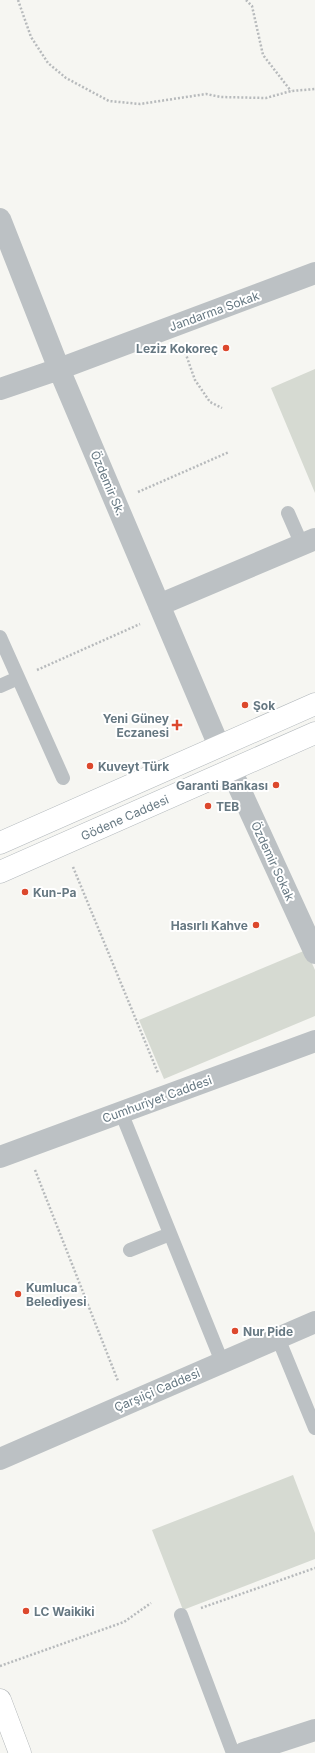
<svg xmlns="http://www.w3.org/2000/svg" width="315" height="1753" viewBox="0 0 315 1753" font-family="Inter,sans-serif">
  <style>
    .green { fill: #d6dad2 }
    .lines { fill: none; stroke-linecap: round; stroke-linejoin: round }
    .secondary-casing { stroke: #b1b7bb; stroke-width: 23 }
    .trunk-casing { stroke: #b0b5b7; stroke-width: 23 }
    .path { stroke: #b7babc; stroke-width: 2.5; stroke-dasharray: 2 2; stroke-linecap: butt }
    .service { stroke: #bcc1c4; stroke-width: 14 }
    .minor { stroke: #bcc1c4; stroke-width: 22 }
    .secondary { stroke: #fff; stroke-width: 22 }
    .trunk { stroke: #fff; stroke-width: 22 }
    .poi-dot { fill: #dc482d; stroke: #fff; stroke-width: 1.5 }
    .labels { text-anchor: middle; dominant-baseline: central; stroke-width: 4; stroke-linejoin: round; paint-order: stroke }
    .street-label { font-size: 12px; fill: #667882; stroke: #fff }
    .poi-label { font-size: 12px; font-weight: bold; fill: #667882; stroke: #fff; text-anchor: start }
  </style>
  <rect width="100%" height="100%" fill="#f6f6f2"/>
  <path class="green" d="M315 369V493L271 388Z
    M306 950 315 970V1016L164 1079 139 1020Z
    M293 1475 315 1533V1559L183 1610 152 1530Z"/>
  <g class="lines">
    <defs>
      <g id="secondary">
        <path d="M0 843 315 704"/>
        <path id="s1" d="M0 872 315 733"/>
      </g>
      <path id="trunk" d="M0 1700 20 1753"/>
    </defs>
    <use href="#secondary" class="secondary-casing"/>
    <use href="#trunk" class="trunk-casing"/>
    <path class="path" d="M18 0 31 37 48 63 66 78 109 101 140 104 206 94 221 97 266 98 291 91 315 89
      M246 0 252 6 263 55 291 91
      M184 349 195 380 210 402 222 408
      M138 492 229 452
      M37 670 140 624
      M73 867 158 1073
      M35 1170 118 1381
      M201 1608 315 1568
      M0 1666 124 1622 151 1603"/>
    <path class="service" d="M288 513 302 545
      M0 637 63 778
      M0 686 18 678
      M121 1112 222 1362
      M130 1250 170 1234
      M278 1338 315 1428
      M181 1615 233 1753"/>
    <path class="minor" d="M0 219 59 369 219 746
      M0 389 59 369 315 273
      M159 605 315 539
      M231 770 315 953
      M0 1157 315 1041
      M0 1459 315 1322
      M244 1753 315 1730"/>
    <use href="#secondary" class="secondary"/>
    <use href="#trunk" class="trunk"/>
  </g>
  <g class="poi-dot">
    <circle cx="226" cy="348" r="4"/>
    <circle cx="245" cy="705" r="4"/>
    <path d="M175 719h4v4h4v4h-4v4h-4v-4h-4v-4h4z"/>
    <circle cx="90" cy="766" r="4"/>
    <circle cx="276" cy="785" r="4"/>
    <circle cx="208" cy="806" r="4"/>
    <circle cx="25" cy="892" r="4"/>
    <circle cx="256" cy="925" r="4"/>
    <circle cx="18" cy="1294" r="4"/>
    <circle cx="235" cy="1331" r="4"/>
    <circle cx="26" cy="1611" r="4"/>
  </g>
  <g class="labels">
    <g class="street-label">
      <text transform="translate(214 311) rotate(-20)">Jandarma Sokak</text>
      <text transform="translate(108 483) rotate(67)">Özdemir Sk.</text>
      <text stroke="none"><textPath href="#s1" startOffset="136">Gödene Caddesi</textPath></text>
      <text transform="translate(273 861) rotate(65)">Özdemir Sokak</text>
      <text transform="translate(157 1099) rotate(-20)">Cumhuriyet Caddesi</text>
      <text transform="translate(157 1390) rotate(-23)">Çarşıiçi Caddesi</text>
    </g>
    <g class="poi-label">
      <text x="218" y="348" text-anchor="end">Leziz Kokoreç</text>
      <text x="253" y="705">Şok</text>
      <text x="169" y="718" text-anchor="end">Yeni Güney<tspan x="169" dy="14">Eczanesi</tspan></text>
      <text x="98" y="766">Kuveyt Türk</text>
      <text x="268" y="785" text-anchor="end">Garanti Bankası</text>
      <text x="216" y="806">TEB</text>
      <text x="33" y="892">Kun-Pa</text>
      <text x="248" y="925" text-anchor="end">Hasırlı Kahve</text>
      <text x="26" y="1287">Kumluca<tspan x="26" dy="14">Belediyesi</tspan></text>
      <text x="243" y="1331">Nur Pide</text>
      <text x="34" y="1611">LC Waikiki</text>
    </g>
  </g>
</svg>
